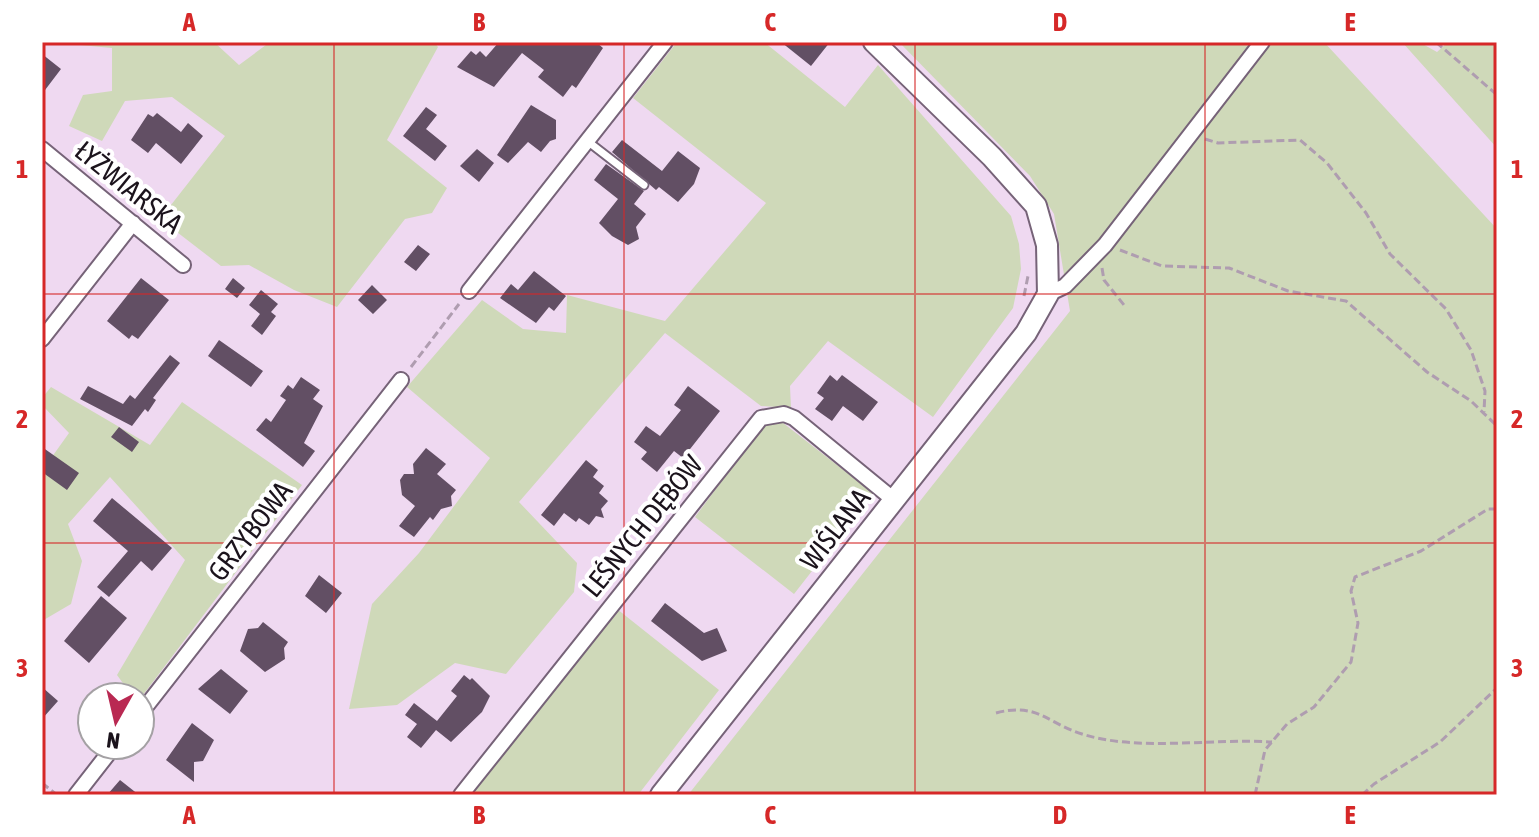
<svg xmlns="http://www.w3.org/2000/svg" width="1539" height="837" viewBox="0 0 1539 837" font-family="'Asap Condensed',sans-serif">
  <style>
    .green { fill: #cfd9b9 }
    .building { fill: #624f64 }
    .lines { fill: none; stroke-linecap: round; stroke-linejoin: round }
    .service-casing { stroke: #766378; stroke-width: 11 }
    .minor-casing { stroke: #766378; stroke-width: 18 }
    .secondary-casing { stroke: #766378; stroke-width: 24 }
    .path { stroke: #af9db0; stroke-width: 3; stroke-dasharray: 8 4; stroke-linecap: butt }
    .service { stroke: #fff; stroke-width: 7 }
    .minor { stroke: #fff; stroke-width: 14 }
    .secondary { stroke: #fff; stroke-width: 20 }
    .grid { fill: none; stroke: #d62828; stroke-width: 2; stroke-opacity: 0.55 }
    .labels { text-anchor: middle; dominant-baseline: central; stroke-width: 8; stroke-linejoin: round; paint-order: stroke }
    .street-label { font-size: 28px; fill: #1b131c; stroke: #fff }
    .neatline { fill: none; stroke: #d62828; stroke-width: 3 }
    .grid-label { font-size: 26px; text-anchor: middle; font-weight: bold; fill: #d62828 }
  </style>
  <rect width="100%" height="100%" fill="#efd9f1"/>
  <path class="green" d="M48 42H214L239 65 270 42H434L438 47 387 140 447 188 432 213 405 219 337 307 294 290 249 265 221 266 160 219 225 136 172 97 125 101 102 141 69 126 83 95 112 91V48Z
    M677 42H764L845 107 878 65 1011 216 1019 244 1021 269 1013 308 933 417 828 341 790 386 791 408 761 406 665 333 519 502 577 563 574 592 506 674 455 663 397 705 349 709 372 604 419 553 490 458 407 387 482 300 523 329 566 333 567 295 665 321 766 203 633 98Z
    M899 42H1324L1497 229V795H688L1070 311 1054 214 1030 176Z
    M1402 42H1419L1437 52 1448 42H1497V148Z
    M51 387 150 445 182 402 302 485 140 699 133 697 117 675 185 560 110 477 68 524 82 561 71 604 42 621V456L49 461 69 433 42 405V398Z
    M768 419H778L873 493 794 594 695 517Z
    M617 609 719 690 638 795H471Z"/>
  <path class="building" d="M499 42H596L603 48 576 88 572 85 563 97 538 77 544 70 522 53 494 87 457 67 471 51 476 55 480 51 486 57Z
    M781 42H830L811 66Z
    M42 54 61 69 42 94Z
    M531 105 556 120V139L550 141 541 152 528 142 508 163 497 155Z
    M426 107 437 115 426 129 447 146 435 161 403 136Z
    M157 113 181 132 188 123 203 136 181 164 156 143 148 153 131 140 148 114 153 117Z
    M622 140 662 171 678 151 700 168 694 184 678 202 659 187 656 190 612 152Z
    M477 149 494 163 479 182 460 166Z
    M606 164 644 191 634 204 646 214 636 227 639 239 628 245 612 236 599 223 618 199 594 180Z
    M418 245 430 254 416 271 404 262Z
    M534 271 566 296 554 311 549 307 536 323 500 298 511 284 518 290Z
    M141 278 169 300 138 339 132 335 129 339 107 321Z
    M233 278 245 288 237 298 225 289Z
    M372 285 387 300 373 314 358 300Z
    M261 290 278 304 271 312 276 316 262 335 251 326 260 314 249 305Z
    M219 340 263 371 251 387 208 356Z
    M170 355 180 363 153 398 156 400 148 412 145 409 132 426 80 399 88 386 123 404 130 395 135 399Z
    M830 375 837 381 842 375 878 402 863 421 843 406 832 421 815 409 824 398 817 393Z
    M301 377 320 390 313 399 323 406 304 443 315 451 303 467 256 430 266 418 271 422 286 400 280 396 288 385 293 389Z
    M688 386 720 411 683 458 674 451 657 472 641 459 647 452 634 442 646 426 660 436 681 410 674 405Z
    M119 427 139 442 132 452 111 437Z
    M42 447 79 473 67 490 42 472Z
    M426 448 446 464 437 474 456 490 451 496 452 506 441 509 433 520 430 517 414 537 399 526 415 506 402 495 400 480 404 474H414L413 464Z
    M586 460 598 470 593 477 604 486 599 493 608 501 601 509 604 518 596 516 589 525 579 518 576 522 564 513 554 526 541 515Z
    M112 498 172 548 152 571 141 561 109 597 97 587 128 551 93 521Z
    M319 575 342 593 326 613 305 596Z
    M101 596 127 618 89 663 64 641Z
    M665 603 704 633 717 628 727 651 702 661 651 621Z
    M263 622 288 642 284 648 285 659 265 672 240 651 248 629 258 628Z
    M221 669 248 691 230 714 198 689Z
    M464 675 470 680 472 678 490 696 482 712 451 742 436 730 421 748 407 737 417 724 405 715 414 703 437 721 457 696 451 691Z
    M42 687 58 701 42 719Z
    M192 723 214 740 203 761 194 762V782L166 760Z
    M120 780 139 795H107Z"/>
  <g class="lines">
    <defs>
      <path id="service" d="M586 140 644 185"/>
      <path id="minor" d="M42 149 183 265
        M469 291 665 42
        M1048 294 1065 286 1105 245 1262 42
        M42 339 133 223
        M140 714 401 380
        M76 795 115 745
        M461 795 761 418 784 414 794 418 894 500"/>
      <path id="secondary" d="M661 795 1026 333 1048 294 1047 245 1036 206 992 157 874 42"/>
    </defs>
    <use href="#service" class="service-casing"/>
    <use href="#minor" class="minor-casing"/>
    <use href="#secondary" class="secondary-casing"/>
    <path class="path" d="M1436 42 1497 95
      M1205 139 1218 143 1300 140 1327 163 1366 213 1390 254 1446 309 1471 350 1485 391 1484 412
      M1120 250 1162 266 1229 268 1288 291 1346 301 1427 372 1471 401 1497 426
      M1102 268 1104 280 1124 305
      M1024 296 1028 276
      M411 367 459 304
      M996 713C1037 702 1047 723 1082 734 1138 752 1212 738 1272 742
      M42 783 57 795
      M1255 795 1265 750 1287 724 1314 707 1351 662 1358 623 1351 591 1355 577 1421 551 1488 509H1497
      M1362 795 1374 784 1440 742 1497 688"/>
    <use href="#service" class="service"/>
    <use href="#minor" class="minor"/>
    <use href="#secondary" class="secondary"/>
  </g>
  <path class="grid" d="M334 42V795M624 42V795M915 42V795M1205 42V795M42 294H1497M42 543H1497"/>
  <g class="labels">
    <g class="street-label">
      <text transform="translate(129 187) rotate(39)">ŁYŻWIARSKA</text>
      <text transform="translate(642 526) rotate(-51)">LEŚNYCH DĘBÓW</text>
      <text transform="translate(835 529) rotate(-52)">WIŚLANA</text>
      <text transform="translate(250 531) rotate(-52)">GRZYBOWA</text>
    </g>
  </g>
  <rect width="1539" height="837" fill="none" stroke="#ffffff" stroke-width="88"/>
  <g transform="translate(116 721) rotate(188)"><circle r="38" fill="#ffffff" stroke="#a4a1a4" stroke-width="2"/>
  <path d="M0-6L14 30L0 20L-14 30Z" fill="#b92952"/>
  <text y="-12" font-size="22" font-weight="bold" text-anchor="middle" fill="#1b131c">N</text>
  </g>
  <rect x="44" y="44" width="1451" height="749" class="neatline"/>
  <g class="grid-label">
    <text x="189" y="31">A</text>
    <text x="479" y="31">B</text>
    <text x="770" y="31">C</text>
    <text x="1060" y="31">D</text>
    <text x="1350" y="31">E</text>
    <text x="22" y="178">1</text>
    <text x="1517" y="178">1</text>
    <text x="22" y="428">2</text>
    <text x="1517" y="428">2</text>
    <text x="22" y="677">3</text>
    <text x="1517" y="677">3</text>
    <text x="189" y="824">A</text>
    <text x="479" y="824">B</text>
    <text x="770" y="824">C</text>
    <text x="1060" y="824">D</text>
    <text x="1350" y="824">E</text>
  </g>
</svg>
